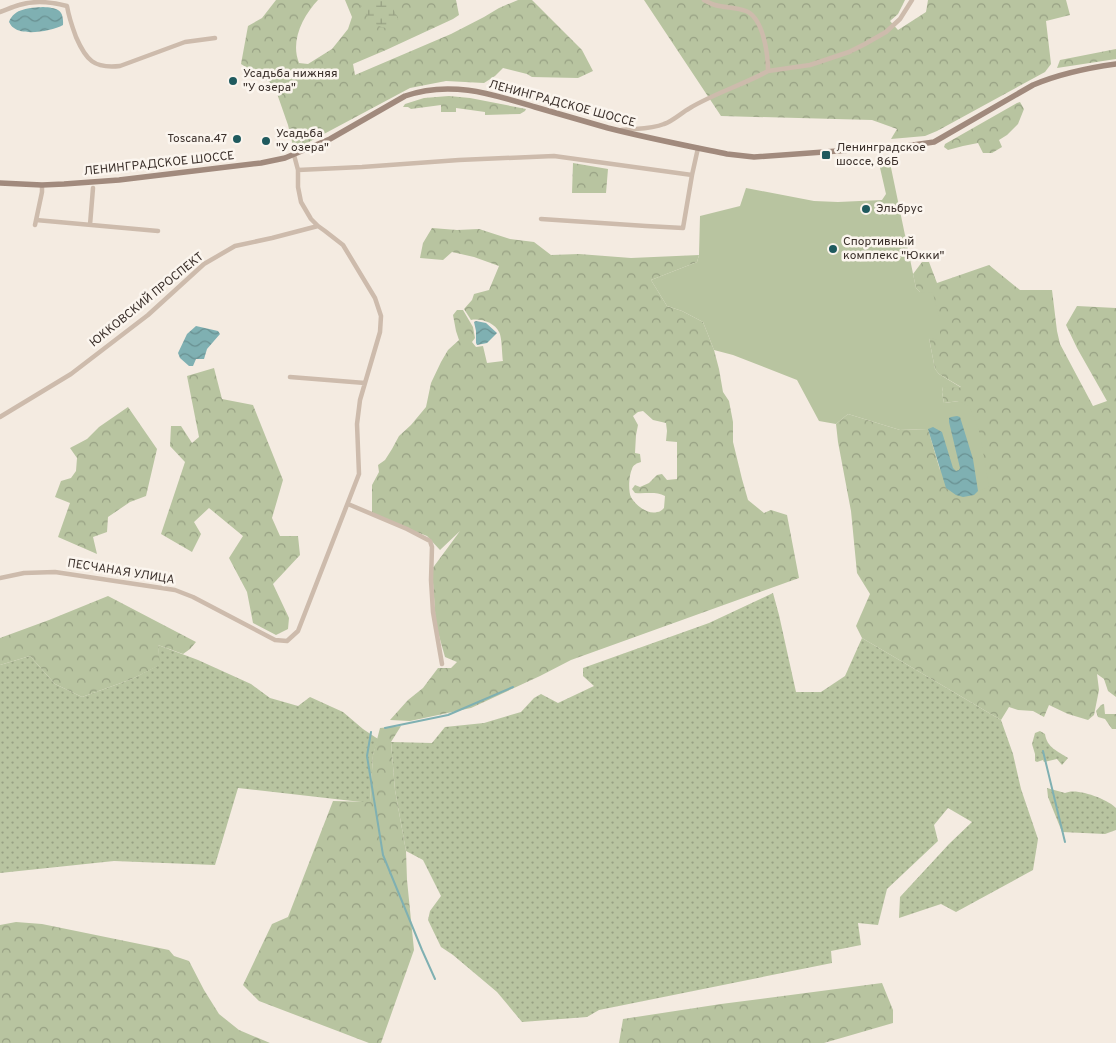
<svg xmlns="http://www.w3.org/2000/svg" width="1116" height="1043" viewBox="0 0 1116 1043" font-family="Overpass,sans-serif">
  <style>
    .grass { fill: url(#grass-dots) }
    .forest { fill: url(#forest-crowns); fill-rule: evenodd }
    .wetland { fill: url(#wetland-marsh) }
    .pitch { fill: #b8c4a0 }
    .water { fill: url(#water-waves) }
    .lines { fill: none; stroke-linecap: round; stroke-linejoin: round }
    .stream { stroke: #7fb0b2; stroke-width: 2 }
    .minor { stroke: #cdbbac; stroke-width: 4.5 }
    .secondary { stroke: #a18a7d; stroke-width: 5.5 }
    .poi-dot { fill: #1f5a5e; stroke: #fbf5ee; stroke-width: 2 }
    .labels { text-anchor: middle; dominant-baseline: central; stroke-width: 5; stroke-linejoin: round; paint-order: stroke }
    .poi-label { font-size: 12px; fill: #3b302b; stroke: #fbf5ee; text-anchor: start }
    .street-label { font-size: 12px; fill: #3b302b; stroke: #fbf5ee }
  </style>
  <defs>
    <pattern id="grass-dots" width="8" height="8" patternUnits="userSpaceOnUse" patternTransform="scale(1.25)"><rect width="8" height="8" fill="#b8c4a0"/><path d="M2 2h.1M6 6h.1" fill="none" stroke="#97a083" stroke-width="1.8" stroke-linecap="round"/></pattern>
    <pattern id="forest-crowns" width="20" height="18" patternUnits="userSpaceOnUse" patternTransform="scale(1.25)"><rect width="20" height="18" fill="#b8c4a0"/><path d="M2 6a3 3 0 1 1 6 0M12 15a3 3 0 1 1 6 0" fill="none" stroke="#97a083"/></pattern>
    <pattern id="wetland-marsh" width="20" height="14" patternUnits="userSpaceOnUse" patternTransform="scale(1.25)"><rect width="20" height="14" fill="#b8c4a0"/><path d="M1 5h8M5 5V1M11 12h8M15 12V8" fill="none" stroke="#97a083"/></pattern>
    <pattern id="water-waves" width="16" height="10" patternUnits="userSpaceOnUse" patternTransform="scale(1.25)"><rect width="16" height="10" fill="#7fb0b2"/><path d="M0 5q4-4 8 0t8 0" fill="none" stroke="#699091"/></pattern>
  </defs>
  <rect width="100%" height="100%" fill="#f4ebe1"/>
  <path class="grass" d="M773 593 779 615 796 692H821L845 676 862 638 1001 720 1013 754 1021 789 1038 839 1033 870 956 912 941 904 899 918 900 897 949 844 972 822 948 808 934 825 938 841 887 889 878 925 858 923 861 945 831 951 832 963 599 1010 587 1017 522 1022 497 992 453 955 441 947 428 920 430 911 441 896 423 860 406 851 395 790 391 742 432 743 445 727 484 723 521 712 534 698 541 694 558 703 594 686 583 676V668L709 623Z
    M158 645 198 660 251 684 270 698 298 706 310 697 343 712 363 729 378 739 373 755 370 803 238 788 215 865 114 861 0 873V665L30 656 55 684 82 697 132 679 159 665Z
    M1040 731 1045 734C1047 748 1058 751 1068 758L1062 765 1057 759 1044 762 1043 760 1037 762 1035 761V754L1032 744 1035 733Z
    M1047 788 1065 793C1076 787 1108 799 1116 808V830L1105 834 1062 832 1048 797Z"/>
  <path class="forest" d="M276 0H318C303 16 290 41 299 63L308 64 332 49 348 29 352 17 345 0H456L459 15 453 19 386 50 353 64 355 75 451 34 484 17 499 8 518 0H532L582 50 593 71 578 78 532 77 527 74 503 68 495 76 484 83 446 81 410 88 294 150 288 125 274 85 241 64 248 26 262 18Z
    M644 0H905L898 14 890 21 898 30 926 12 928 0H1066L1070 15 1046 21 1051 64 1045 72 937 131 925 136 891 139 897 129 872 120 721 116Z
    M1116 49V59L1057 68 1060 60Z
    M449 96 470 98 526 109 525 111 520 114 485 115V112L456 108V112H441V105L411 109 408 107H403L405 104 424 98Z
    M1020 102 1024 109 1018 124 1007 135 999 140 1002 147 992 153H983L978 143 963 146 948 150 944 147 945 144 1017 103Z
    M573 163 608 169 606 193H572Z
    M432 228 457 230 479 229 510 239 534 242 551 255 579 254 631 258 699 255 697 262 651 280 667 306 682 311 703 322 714 350 719 369 723 392 729 401 733 422V442L742 479 748 500 764 513 771 510 787 515 799 578 571 660 540 676 471 708 410 721 390 720 408 700 423 688 438 668H451L457 662 445 657 436 625 432 569 460 531 440 550 427 536 372 515V485L379 472 378 465 385 460 392 449 399 436 411 425 426 407 431 383 441 362 448 350 459 340 456 331 453 315 457 310H463L473 327 475 338 472 342 476 347 483 346 487 363 503 361C502 355 502 336 499 332 495 323 481 318 471 320L464 309 472 300 474 294 489 290 499 266 474 257 452 252 443 260 420 258 423 243ZM643 411 653 420 666 423 667 431 666 441 677 442V479L667 480 662 474 657 475 649 483 640 487 635 485 632 489 635 493C645 494 656 491 665 496L664 508C662 510 660 512 657 512 648 515 635 505 631 497 628 491 629 475 632 469 633 465 637 463 641 462L640 454 635 453 636 435 638 425 633 416 638 412Z
    M922 262H929L937 283 989 265 1020 290H1052L1057 331 1060 344 1093 406 1107 401 1077 348 1066 325 1077 306 1116 308V697L1108 691 1104 679 1097 674 1099 690 1094 715 1088 720 1068 714 1049 705 1044 717 1033 711 1018 710 1009 707 1001 720 862 638 856 626 870 594 857 573 851 511 838 442 836 424 848 414 900 430 928 429 940 470 959 401 944 403 942 392 943 387H961L939 374 935 369 920 292 916 288 913 274Z
    M214 368 222 399 253 405 283 480 272 518 280 536H298L300 555 273 584 289 618 288 629 276 635 253 623 247 592 229 558 243 536 209 508 194 522 201 534 192 552 161 534 185 462 170 446 171 426H181L192 443 199 437 187 376Z
    M128 407 157 449 146 496 130 502 108 517 107 532 93 537 97 554 58 537 70 503 55 497 61 481 71 478 76 471 77 458 70 448 87 439 99 427Z
    M108 596 196 642 190 649 183 654 158 645 160 665 132 679 82 697 55 684 30 656 0 665V638L49 620Z
    M1104 704 1105 714H1116V729H1112L1105 719 1098 717 1096 711 1101 705Z
    M401 726 391 742 395 790 406 851 407 880 414 950 381 1043H369L259 1001 243 985 272 924 288 917 333 801 370 802 373 755 380 728Z
    M16 922 42 924 169 950 174 956 189 961 204 990 219 1014 239 1030 270 1043H0V925Z
    M882 983 893 1010V1023L824 1043H619L623 1019 721 1004Z"/>
  <path class="wetland" d="M357 0H389L398 19 388 28C373 28 364 12 357 0Z"/>
  <path class="pitch" d="M889 158 916 288 920 292 933 293 940 322V340L929 338 935 369 939 374 962 388 943 387 942 392 944 403 959 401 970 407 980 434 989 487 978 491 974 495 963 497 956 495 946 488 928 429 900 430 848 414 836 424 819 421 797 380 733 355 714 350 703 322 682 311 667 306 651 280 697 262 699 255 700 216 740 206 746 188 814 201 838 202 882 200 886 194 878 159Z"/>
  <path class="water" d="M43 7C57 8 64 9 63 25 52 31 24 36 14 28 11 26 11 25 9 22 14 8 30 8 43 7Z
    M476 321 486 323 497 333 487 343 477 345 476 343V331L474 322Z
    M196 326 218 331 220 334 207 349 204 359H196L193 366H189L180 358 178 353 187 334Z
    M957 416 960 417 973 459 978 491 974 495 963 497 956 495 946 488 928 429 933 427 942 432 953 468 956 471 959 470 960 468 949 422V418L951 417Z"/>
  <g class="lines">
    <path class="stream" d="M385 728 448 715 513 687
      M371 732 367 756 383 855 422 950 435 979
      M1043 751 1065 842"/>
    <path class="minor" d="M0 12C6 10 12 7 19 5 35 0 52 2 67 6 69 18 72 26 76 37 86 60 94 69 120 66L185 42 215 38
      M768 71 810 65 849 52 865 44 886 32 900 19 912 0
      M621 130C635 128 650 130 664 124 673 121 681 113 690 108 715 93 743 85 768 71 768 53 763 18 746 11 737 7 725 8 715 5 711 4 708 2 704 0
      M298 170 362 167 459 160 554 156 692 175 698 148
      M541 219 646 226 683 228 692 175
      M36 220 158 231
      M35 225 42 192V185
      M90 225 93 188
      M290 377 365 383
      M0 417 71 374 148 315 204 264 235 246 272 238 318 226
      M348 504 407 529 430 541 432 547 431 580 433 612 442 664
      M0 578 24 573 55 572 175 590 193 597 275 640 287 641 298 631 359 474 357 424 360 400 380 332 381 316 375 298 343 245 325 231 318 226 311 219 301 202 298 187V170L294 155"/>
    <path class="secondary" d="M0 183 42 185 64 184 119 180 261 163 285 158 330 139 405 96C450 80 492 94 535 107 559 114 584 121 608 128 647 138 688 146 727 154L754 157 906 146 934 142 1033 85C1059 74 1087 68 1116 64"/>
  </g>
  <g class="poi-dot">
    <circle cx="233" cy="81" r="5"/>
    <circle cx="237" cy="139" r="5"/>
    <circle cx="266" cy="141" r="5"/>
    <rect x="821" y="150" width="10" height="10" rx="2.5"/>
    <circle cx="866" cy="209" r="5"/>
    <circle cx="833" cy="249" r="5"/>
  </g>
  <g class="labels">
    <g class="poi-label">
      <text x="243" y="74">Усадьба нижняя<tspan x="243" dy="14">"У озера"</tspan></text>
      <text x="276" y="134">Усадьба<tspan x="276" dy="14">"У озера"</tspan></text>
      <text x="227" y="139" text-anchor="end">Toscana.47</text>
      <text x="836" y="148">Ленинградское<tspan x="836" dy="14">шоссе, 86Б</tspan></text>
      <text x="876" y="209">Эльбрус</text>
      <text x="843" y="242">Спортивный<tspan x="843" dy="14">комплекс "Юкки"</tspan></text>
    </g>
    <g class="street-label">
      <text transform="translate(562 104) rotate(15)">ЛЕНИНГРАДСКОЕ ШОССЕ</text>
      <text transform="translate(159 164) rotate(-6)">ЛЕНИНГРАДСКОЕ ШОССЕ</text>
      <text transform="translate(147 300) rotate(-39)">ЮККОВСКИЙ ПРОСПЕКТ</text>
      <text transform="translate(121 572) rotate(9)">ПЕСЧАНАЯ УЛИЦА</text>
    </g>
  </g>
</svg>
